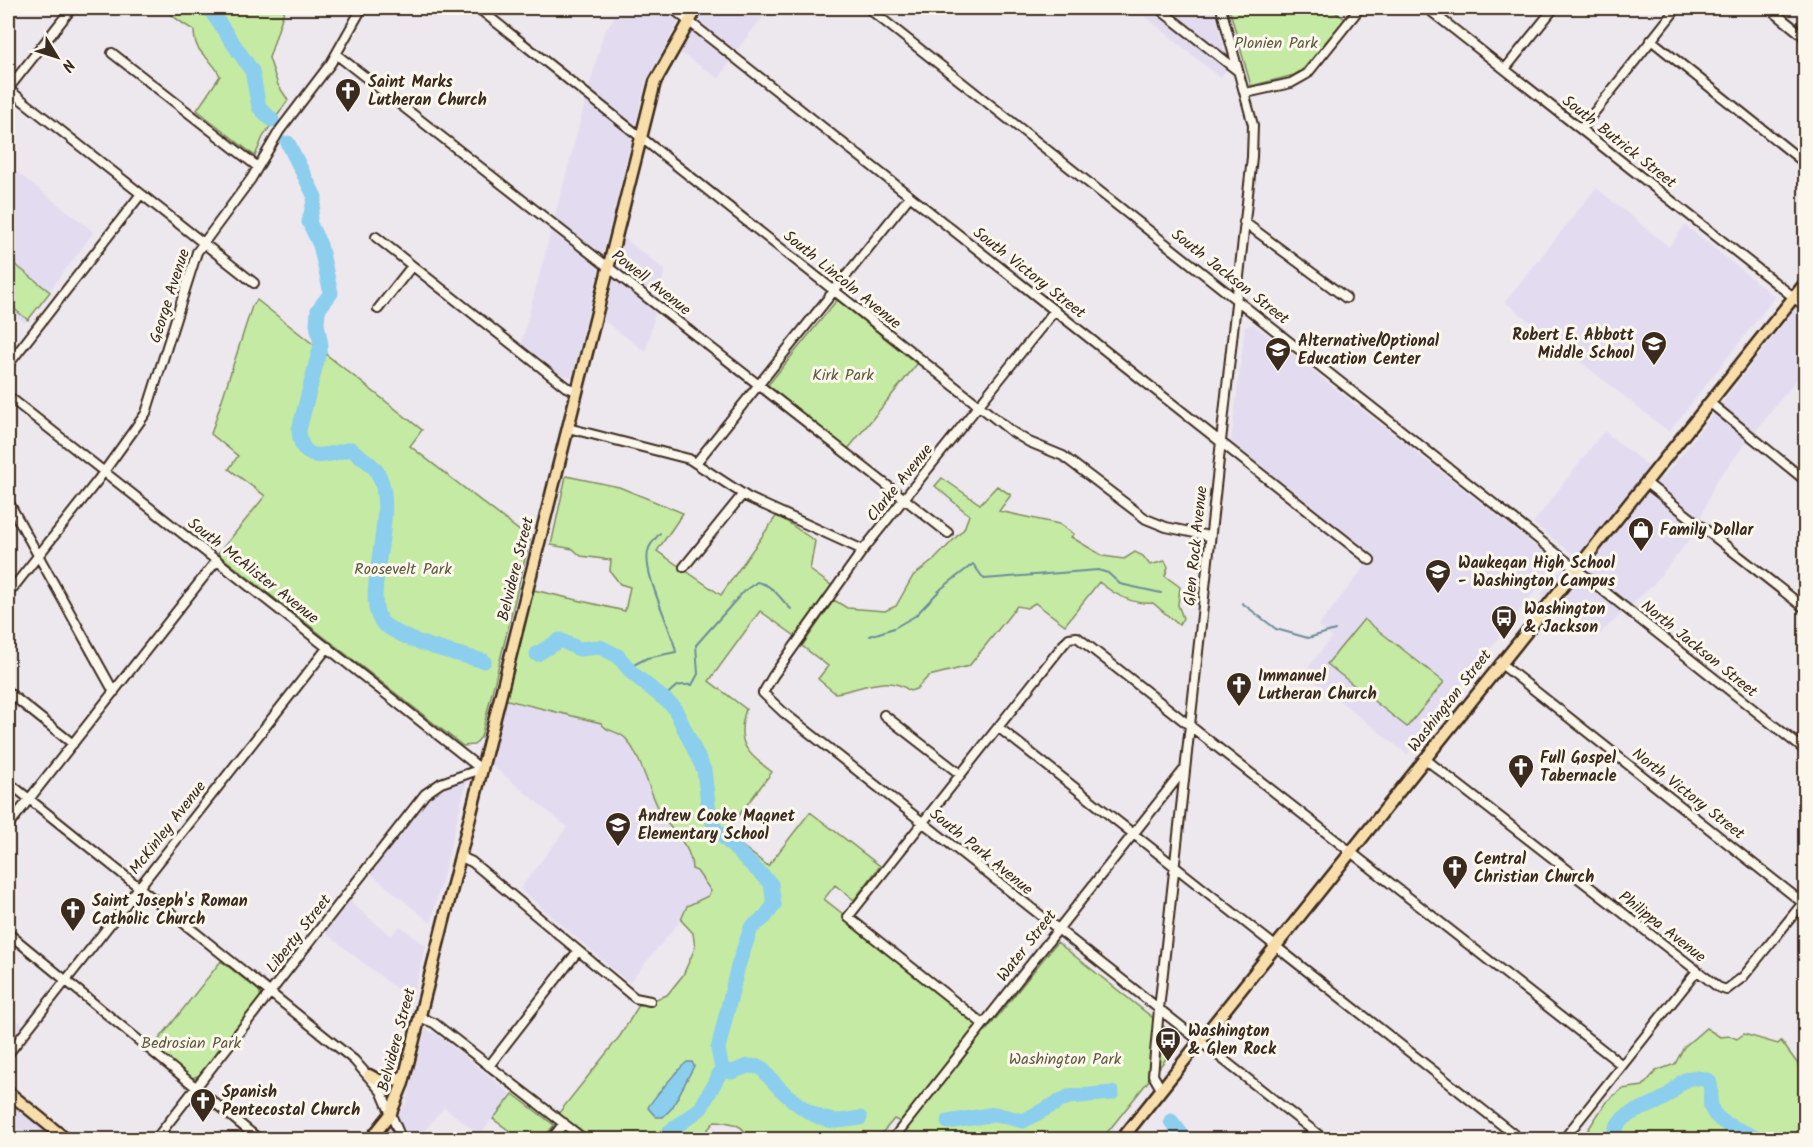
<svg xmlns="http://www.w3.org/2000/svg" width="1813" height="1147" viewBox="0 0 1813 1147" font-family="Kalam,sans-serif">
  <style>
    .built { fill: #e3dcf0 }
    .green { fill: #c5eaa3; stroke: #808a60; stroke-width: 1.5 }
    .water { fill: #8cceed; stroke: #6c8c9a; stroke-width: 1.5 }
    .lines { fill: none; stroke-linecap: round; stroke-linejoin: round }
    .stream { stroke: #6c8c9a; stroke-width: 2 }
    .river { stroke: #8cceed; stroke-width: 15 }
    .minor-casing { stroke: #3b2a1e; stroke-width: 12 }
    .major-casing { stroke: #3b2a1e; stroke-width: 15 }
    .minor { stroke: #fbf7ec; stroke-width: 8 }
    .major { stroke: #f8deab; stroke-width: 10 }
    .labels { text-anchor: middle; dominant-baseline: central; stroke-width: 6; stroke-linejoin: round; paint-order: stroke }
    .park-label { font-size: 16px; fill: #5e5a3f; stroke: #fbf7ec }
    .poi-label { font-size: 16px; font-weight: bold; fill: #3b2a1e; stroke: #fbf7ec; text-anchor: start }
    .street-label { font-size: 16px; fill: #3b2a1e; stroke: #fbf7ec }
  </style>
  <rect width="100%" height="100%" fill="#ede7ee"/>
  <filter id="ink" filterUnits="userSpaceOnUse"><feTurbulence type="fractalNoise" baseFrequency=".0167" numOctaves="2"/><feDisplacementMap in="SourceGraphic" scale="12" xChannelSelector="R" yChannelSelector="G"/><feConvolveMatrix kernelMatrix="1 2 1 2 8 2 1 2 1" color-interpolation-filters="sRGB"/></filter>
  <g filter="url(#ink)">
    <path class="built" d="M620 8H686L646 82 572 377 559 375 521 344 603 35Z
      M707 8H762L767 12 736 51 719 79 680 52Z
      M1135 8H1214L1229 67 1220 78Z
      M8 165 94 232 25 323 8 309Z
      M1596 188 1669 247 1685 225 1775 297 1669 432 1505 302Z
      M624 238 665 270 646 352 603 320Z
      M1796 308 1805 315V369L1716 481 1694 534 1652 586 1594 639 1541 595 1573 554 1533 523 1604 431 1663 478Z
      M1253 324 1557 563 1407 754 1304 673 1332 637 1318 626 1373 556 1231 442 1245 327Z
      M503 699 601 723 603 727 627 739 664 818 681 836 691 861 711 891 708 896 687 906 681 920 629 983 520 889 567 827 490 764Z
      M459 780H467L431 923 370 873 433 793Z
      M349 901 391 936 400 926 426 946 412 1001 324 932Z
      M8 1013 23 1025 8 1045Z
      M425 1029 438 1035 511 1094 480 1135 444 1107 418 1139 382 1140 406 1103Z
      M8 1101 55 1139H8Z"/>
    <path class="green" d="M163 8H285L269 58 278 85 288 100 263 137 255 156 197 110 220 76C211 55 194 56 194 30 183 25 172 15 163 8Z
      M1229 8H1329L1345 19 1304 68 1294 75 1251 86Z
      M8 259 50 292 28 320 8 304Z
      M257 300 422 430 410 446 530 539 481 737 474 745 463 746 218 554 265 496 229 469 238 456 211 434 252 306Z
      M837 300 917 364 848 449 768 385Z
      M566 476 619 487 683 513 657 551 721 595 777 515 815 541 810 570 835 588 798 638 760 611 709 681 746 709C735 743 746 752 772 772L725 833 768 866 810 812 880 866 854 900 835 885 824 899 843 914 849 923 986 1031 1057 942 1181 1040 1102 1139H898L909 1126 894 1119 877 1139H748C745 1124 729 1122 715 1121L700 1139H594L558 1114 620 1036 639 1005 667 995 683 975 695 948 693 933 681 920 687 906 708 896 711 891 697 871 692 869C691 844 674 835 663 817 650 795 642 759 627 740 621 731 605 732 601 723L503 699 529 589 625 611 630 587 620 584 610 571 611 560 581 556 573 549 551 545Z
      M942 478 980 504 997 486 1011 495 999 511 1059 524 1074 534 1071 537 1103 556 1124 559 1135 552 1143 556 1150 565 1165 561 1168 567 1165 576 1180 587 1178 605 1183 618 1179 625 1153 603C1133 605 1115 595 1099 582L1065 625 1035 603 1027 608 1017 606 969 666 929 676 916 689 910 691C886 673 860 690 835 693L818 679 828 666 802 646 834 600 847 608 885 611 896 606 913 576 934 560 964 529 969 515 935 486Z
      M1364 619 1444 682 1407 727 1327 664Z
      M221 961 259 991 261 997 200 1075 192 1078 153 1047Z
      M1706 1028 1720 1037 1730 1036 1737 1039 1744 1034 1778 1044 1781 1041 1803 1071 1805 1069V1139H1582L1606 1102 1622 1089 1643 1086 1656 1071 1675 1064 1684 1047Z
      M513 1094 554 1125 543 1139H521L493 1119Z"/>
    <path class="water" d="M687 1062H692L694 1066 672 1108 663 1117H656L648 1108C650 1102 680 1067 687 1062Z"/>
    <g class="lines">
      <path class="stream" d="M1242 603 1276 629 1308 638 1335 630
        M870 636 894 628 915 616 942 588 973 564 984 579 1098 570 1108 573 1120 584 1161 593
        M628 668 647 658 676 652C671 625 640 570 649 548 651 543 657 537 660 533
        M664 699C673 687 677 684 692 685L698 674 696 645 744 591 757 582C775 586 778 597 791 609"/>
      <path class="river" d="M209 8 252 71 259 107 272 120
        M288 143 315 197 309 222 320 245 331 293 318 310 317 324 321 345 299 430C301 466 326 455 351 449 358 455 370 462 376 470 403 510 356 603 385 625 409 643 455 653 484 661
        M537 654 560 640 579 649 600 647 618 656 632 673 674 707 704 770 709 812 716 830 771 884 774 905 765 917 751 928 738 966 718 1049 722 1069 701 1108 669 1132 665 1140
        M722 1069 732 1072 748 1066 761 1067C776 1087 809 1120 836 1121 844 1121 852 1119 860 1118
        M1171 1121 1186 1140
        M948 1122 995 1114 1023 1121 1068 1097 1112 1093
        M1613 1140C1615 1111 1643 1111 1661 1100 1680 1090 1680 1070 1709 1081 1713 1090 1709 1097 1711 1106 1714 1124 1748 1133 1763 1140"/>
      <defs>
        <path id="minor" d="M478 8 1011 431 1029 442 1063 456 1146 519 1166 527 1209 536
          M672 8 1370 560
          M868 8 1806 751
          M1158 8 1238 71
          M1427 8 1806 307
          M1769 8 1806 38
          M1651 40 1806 164
          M112 53 258 167
          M337 55 948 533
          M1505 69 1554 8
          M8 89 254 283
          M8 89 72 8
          M1246 93 1291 83 1307 74 1360 8
          M1581 129 1677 8
          M1244 222 1346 298
          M376 237 566 387 577 391
          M378 309 412 266
          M1055 310 863 550 773 676 763 693 783 712 1325 1140
          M8 365 141 194
          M8 396 481 769 441 783 425 794 155 1140
          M1709 402 1806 481
          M568 428 689 459 749 498 863 550
          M696 463 910 196
          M1645 482 1806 609
          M8 501 114 692
          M684 567 743 494
          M8 594 98 480 146 413 197 252 251 179 280 130 331 63 362 8
          M1500 663 1803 903
          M8 692 73 744
          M884 715 960 774
          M998 727 1521 1140
          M1424 758 1718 987 1726 990 1743 977 1806 899
          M8 782 354 1060 381 1091 402 1140
          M8 826 217 560
          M459 856 472 862 635 998 650 1001
          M8 933 260 1140
          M419 1017 434 1023 585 1140
          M983 1024 848 917 1063 645 1069 638 1077 637 1622 1065
          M8 1054 328 647
          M489 1066 578 951
          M1161 1089 1153 1075 1159 1009 1252 157 1253 125 1221 8
          M551 1140 564 1123
          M892 1140 1183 771
          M1563 1140 1697 971"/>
        <path id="major" d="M369 1075C382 1083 392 1084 405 1075
          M8 1092 67 1140
          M370 1140 390 1115 403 1083 655 82 697 8
          M1121 1140 1806 282"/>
      </defs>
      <use href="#minor" class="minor-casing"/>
      <use href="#major" class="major-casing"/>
      <use href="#minor" class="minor"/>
      <use href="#major" class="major"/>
    </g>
  </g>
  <defs>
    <symbol id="church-pin" viewBox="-11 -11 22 30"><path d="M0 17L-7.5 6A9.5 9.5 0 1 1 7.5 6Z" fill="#3b2a1e" stroke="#fbf7ec"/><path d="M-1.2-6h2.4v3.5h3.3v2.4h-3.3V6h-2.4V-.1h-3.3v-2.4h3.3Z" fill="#fff"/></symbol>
    <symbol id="school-pin" viewBox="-11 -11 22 30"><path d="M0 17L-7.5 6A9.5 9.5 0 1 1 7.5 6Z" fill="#3b2a1e" stroke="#fbf7ec"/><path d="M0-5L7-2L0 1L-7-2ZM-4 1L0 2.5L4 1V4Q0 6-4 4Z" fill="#fff"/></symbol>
    <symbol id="shop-pin" viewBox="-11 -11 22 30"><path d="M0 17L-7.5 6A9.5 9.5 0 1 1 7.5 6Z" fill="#3b2a1e" stroke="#fbf7ec"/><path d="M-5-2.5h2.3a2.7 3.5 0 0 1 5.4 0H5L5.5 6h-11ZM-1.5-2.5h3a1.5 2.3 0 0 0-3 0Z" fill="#fff"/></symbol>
    <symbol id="bus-pin" viewBox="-11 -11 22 30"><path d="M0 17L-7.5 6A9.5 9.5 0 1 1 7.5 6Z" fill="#3b2a1e" stroke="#fbf7ec"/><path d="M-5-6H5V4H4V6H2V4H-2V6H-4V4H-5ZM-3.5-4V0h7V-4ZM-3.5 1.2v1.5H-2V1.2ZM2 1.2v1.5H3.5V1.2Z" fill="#fff"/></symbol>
  </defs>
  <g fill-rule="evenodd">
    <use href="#church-pin" x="333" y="76" width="30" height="40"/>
    <use href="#school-pin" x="1639" y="329" width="30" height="40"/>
    <use href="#school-pin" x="1263" y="335" width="30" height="40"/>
    <use href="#shop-pin" x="1626" y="515" width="30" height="40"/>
    <use href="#school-pin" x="1423" y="557" width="30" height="40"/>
    <use href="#bus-pin" x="1489" y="603" width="30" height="40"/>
    <use href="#church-pin" x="1224" y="670" width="30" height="40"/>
    <use href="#church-pin" x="1506" y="752" width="30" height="40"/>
    <use href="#school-pin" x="603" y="810" width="30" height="40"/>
    <use href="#church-pin" x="1440" y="853" width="30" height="40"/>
    <use href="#church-pin" x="58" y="895" width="30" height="40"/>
    <use href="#bus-pin" x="1153" y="1025" width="30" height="40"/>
    <use href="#church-pin" x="188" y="1086" width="30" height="40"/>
  </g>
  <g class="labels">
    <g class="park-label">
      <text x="1276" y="43">Plonien Park</text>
      <text x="843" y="375">Kirk Park</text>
      <text x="403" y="569">Roosevelt Park</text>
      <text x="191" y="1043">Bedrosian Park</text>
      <text x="1065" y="1059">Washington Park</text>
    </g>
    <g class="poi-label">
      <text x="368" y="82">Saint Marks<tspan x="368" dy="18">Lutheran Church</tspan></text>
      <text x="1634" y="335" text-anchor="end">Robert E. Abbott<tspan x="1634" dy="18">Middle School</tspan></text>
      <text x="1298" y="341">Alternative/Optional<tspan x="1298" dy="18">Education Center</tspan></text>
      <text x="1660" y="530">Family Dollar</text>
      <text x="1458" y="563">Waukegan High School<tspan x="1458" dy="18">- Washington Campus</tspan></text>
      <text x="1524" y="609">Washington<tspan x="1524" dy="18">&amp; Jackson</tspan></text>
      <text x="1258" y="676">Immanuel<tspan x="1258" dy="18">Lutheran Church</tspan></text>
      <text x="1540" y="758">Full Gospel<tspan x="1540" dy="18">Tabernacle</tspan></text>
      <text x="638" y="816">Andrew Cooke Magnet<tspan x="638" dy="18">Elementary School</tspan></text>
      <text x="1474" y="859">Central<tspan x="1474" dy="18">Christian Church</tspan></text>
      <text x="92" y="901">Saint Joseph's Roman<tspan x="92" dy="18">Catholic Church</tspan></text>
      <text x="1188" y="1031">Washington<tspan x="1188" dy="18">&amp; Glen Rock</tspan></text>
      <text x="222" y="1092">Spanish<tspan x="222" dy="18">Pentecostal Church</tspan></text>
    </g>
    <g class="street-label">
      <text transform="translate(1619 142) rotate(38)">South Butrick Street</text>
      <text transform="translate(1029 273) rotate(38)">South Victory Street</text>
      <text transform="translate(1230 277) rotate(38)">South Jackson Street</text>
      <text transform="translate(842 280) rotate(39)">South Lincoln Avenue</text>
      <text transform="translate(651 283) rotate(38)">Powell Avenue</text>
      <text transform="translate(170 296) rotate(-72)">George Avenue</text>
      <text transform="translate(900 483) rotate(-51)">Clarke Avenue</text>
      <text transform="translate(1196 546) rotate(-84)">Glen Rock Avenue</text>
      <text transform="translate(516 569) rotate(-76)">Belvidere Street</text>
      <text transform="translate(253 571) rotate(38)">South McAlister Avenue</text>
      <text transform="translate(1699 649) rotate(39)">North Jackson Street</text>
      <text transform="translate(1450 701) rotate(-52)">Washington Street</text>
      <text transform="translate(1688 794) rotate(38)">North Victory Street</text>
      <text transform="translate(168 828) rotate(-52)">McKinley Avenue</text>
      <text transform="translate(981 852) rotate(39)">South Park Avenue</text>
      <text transform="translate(1662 927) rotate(38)">Philippa Avenue</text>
      <text transform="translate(299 934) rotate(-52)">Liberty Street</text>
      <text transform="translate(1027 946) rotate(-52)">Water Street</text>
      <text transform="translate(397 1040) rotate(-75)">Belvidere Street</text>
    </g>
  </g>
  <rect width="1813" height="1147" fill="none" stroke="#fbf7ec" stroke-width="30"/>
  <rect x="15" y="15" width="1783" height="1117" fill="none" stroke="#3b2a1e" stroke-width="2" filter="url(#ink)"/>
  <g transform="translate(57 57) rotate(128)" stroke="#fbf7ec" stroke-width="4.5" paint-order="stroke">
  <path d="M0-4.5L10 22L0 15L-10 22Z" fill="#3b2a1e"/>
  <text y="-9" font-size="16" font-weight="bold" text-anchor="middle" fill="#3b2a1e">N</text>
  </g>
</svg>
